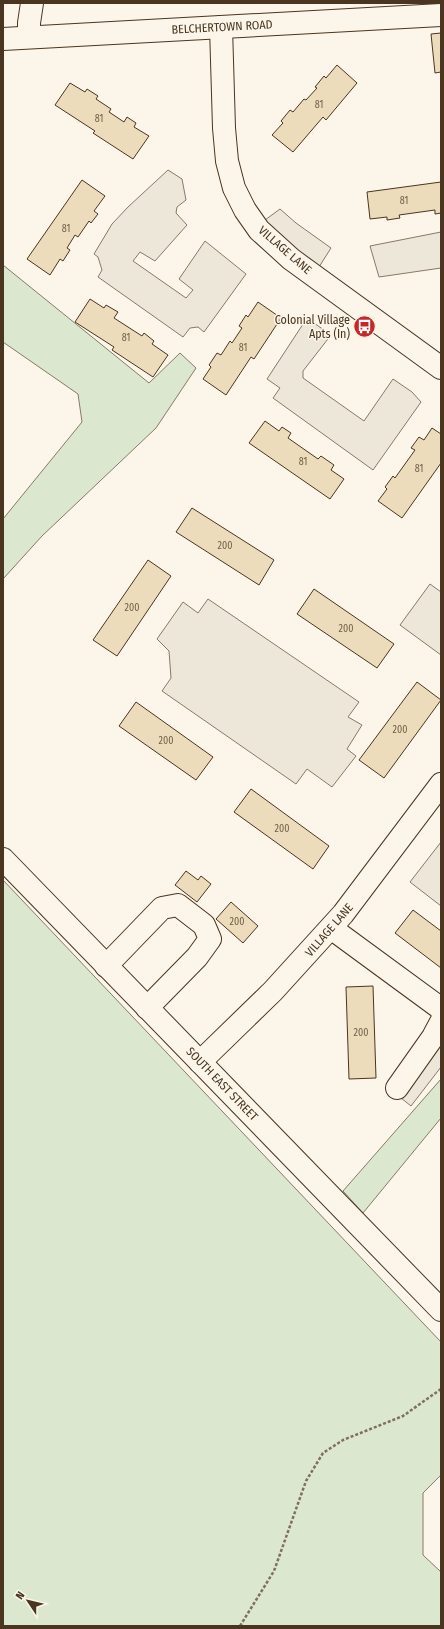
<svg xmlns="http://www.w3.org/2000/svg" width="444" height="1629" viewBox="0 0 444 1629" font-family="'Fira Sans Condensed',sans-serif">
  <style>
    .green { fill: #dce7d0; stroke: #887966 }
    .parking { fill: #ede7d9; stroke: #887966 }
    .building { fill: #ecdcbc; stroke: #4a3520 }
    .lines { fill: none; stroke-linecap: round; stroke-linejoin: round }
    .minor-casing { stroke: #4a3520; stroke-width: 24 }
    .major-casing { stroke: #4a3520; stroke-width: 24 }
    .highway-casing { stroke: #4a3520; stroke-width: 24 }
    .path { stroke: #7f6f5c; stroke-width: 2.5; stroke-dasharray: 3 2; stroke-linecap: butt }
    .minor { stroke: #fbf6e9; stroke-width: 22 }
    .major { stroke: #fbf6e9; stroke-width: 22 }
    .highway { stroke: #fbf6e9; stroke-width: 22 }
    .labels { text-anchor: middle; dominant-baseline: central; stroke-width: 3; stroke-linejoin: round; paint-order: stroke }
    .number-label { font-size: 10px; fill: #725f47 }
    .street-label { font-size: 12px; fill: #4a3520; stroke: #fbf6e9 }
    .poi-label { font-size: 12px; fill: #4a3520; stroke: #fbf6e9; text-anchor: end }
  </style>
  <rect width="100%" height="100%" fill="#fbf6e9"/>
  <path class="green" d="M3 265 149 383 180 353 196 368 156 428 42 536 3 579V519L82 422 78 394 3 342Z
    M3 880 441 1342V1475L423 1493V1555L441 1572V1626H3Z
    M441 1079V1118L363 1213 343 1191Z"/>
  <path class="parking" d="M168 170 182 179 186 200 177 207 176 213 187 225 155 261 140 252 133 261 186 298 193 290 179 279 205 241 246 274 204 332 198 327 190 328 183 337 98 277 102 270 98 257 94 254 112 224 128 207Z
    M280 209 296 223 331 248 319 267 285 241 265 220Z
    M441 232V268L379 277 370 246Z
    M307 318 331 335 303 371V378L364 421 393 379 412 392 421 402 373 470 273 398 280 388 267 379Z
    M430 584 441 592V655L400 625Z
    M208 599 359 702 348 717 362 725 347 749 356 756 332 787 307 769 296 784 162 691 171 678 169 651 157 639 183 602 198 613Z
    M441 842V906L410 882Z
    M441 1015V1067L411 1106 386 1086Z"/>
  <path class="building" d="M441 33V72L435 73 431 34Z
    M337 65 357 83 326 120 323 117 293 152 272 135 283 123 281 121 290 110 293 112 304 99 306 100 317 88 315 87 324 76 326 78Z
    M70 83 85 92 87 89 98 96 96 99 111 109 109 112 124 122 127 117 136 123 134 127 149 136 133 159 93 133 95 131 55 105Z
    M82 180 105 196 94 211 98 214 91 223 89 221 78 237 75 235 67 248 70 250 63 261 60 259 50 275 27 259Z
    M441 182V213L435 214V210L399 215 400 218 387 220V217L370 219 367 192Z
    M90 299 104 308 106 305 118 312 114 318 142 336 144 333 154 341 152 344 168 355 153 377 112 350 114 347 75 322Z
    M258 302 281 318 254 359 251 357 226 395 203 379 211 367 209 365 217 353 221 355 230 341 232 343 242 328 239 326 246 315 248 317Z
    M265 421 279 431 282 427 291 433 288 438 318 459 321 456 334 465 331 470 344 479 330 499 249 443Z
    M432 428 441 434V463L402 518 378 501 387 489 385 487 393 476 395 478 415 450 411 448 419 437 424 440Z
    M192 508 274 560 259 585 176 532Z
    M148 560 171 576 117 656 93 640Z
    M314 589 394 644 377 668 297 614Z
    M417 682 441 700 384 778 359 760Z
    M136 702 213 757 196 780 119 726Z
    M251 789 329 846 313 869 234 812Z
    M186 871 198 880 201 876 211 884 197 902 175 885Z
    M231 902 258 926 243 943 216 919Z
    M413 910 441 931V968L395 933Z
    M373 986 376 1078 349 1079 346 987Z"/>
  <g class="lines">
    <defs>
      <path id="minor" d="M221 27 224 128 227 161 234 188 245 210 259 230 291 259 441 368
        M29 37V23L32 3
        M331 928 440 1008 441 1010
        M106 966 162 908 178 905 204 925 210 939 197 957 147 1008
        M200 1062 273 991 343 914 441 784
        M397 1088 433 1037 441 1022"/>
      <path id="major" d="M3 859 441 1310"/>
      <path id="highway" d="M3 39 441 15"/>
    </defs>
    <use href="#minor" class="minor-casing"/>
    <use href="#major" class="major-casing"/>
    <use href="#highway" class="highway-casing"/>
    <path class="path" d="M240 1626 274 1571 306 1481 323 1453 343 1440 403 1416 441 1389"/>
    <use href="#minor" class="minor"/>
    <use href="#major" class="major"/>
    <use href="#highway" class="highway"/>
  </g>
  <defs>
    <symbol id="bus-disc" viewBox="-11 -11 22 22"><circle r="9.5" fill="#c62828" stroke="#fbf6e9"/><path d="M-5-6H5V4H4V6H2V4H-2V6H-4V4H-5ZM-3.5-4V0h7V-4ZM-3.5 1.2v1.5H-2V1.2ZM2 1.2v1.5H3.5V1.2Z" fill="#fff"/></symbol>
  </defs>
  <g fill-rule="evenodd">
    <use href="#bus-disc" x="352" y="314" width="25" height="25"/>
  </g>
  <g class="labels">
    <g class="number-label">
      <text x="319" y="105">81</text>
      <text x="99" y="119">81</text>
      <text x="404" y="201">81</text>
      <text x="66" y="229">81</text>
      <text x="126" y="338">81</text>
      <text x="243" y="348">81</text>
      <text x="303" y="462">81</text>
      <text x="419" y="469">81</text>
      <text x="225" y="546">200</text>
      <text x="132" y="608">200</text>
      <text x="346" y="629">200</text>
      <text x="400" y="730">200</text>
      <text x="166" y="741">200</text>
      <text x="282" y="829">200</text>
      <text x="237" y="922">200</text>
      <text x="361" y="1033">200</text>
    </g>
    <g class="street-label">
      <text transform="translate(222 27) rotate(-3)">BELCHERTOWN ROAD</text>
      <text transform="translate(285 250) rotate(41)">VILLAGE LANE</text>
      <text transform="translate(329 930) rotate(-49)">VILLAGE LANE</text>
      <text transform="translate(222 1084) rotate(46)">SOUTH EAST STREET</text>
    </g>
    <g class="poi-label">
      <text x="350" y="320">Colonial Village<tspan x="350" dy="14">Apts (In)</tspan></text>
    </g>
  </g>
  <rect width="444" height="1629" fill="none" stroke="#4a3520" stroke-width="8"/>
  <g transform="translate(28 1601) rotate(305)" stroke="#fbf6e9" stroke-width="3" paint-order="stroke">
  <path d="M0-3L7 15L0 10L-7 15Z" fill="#4a3520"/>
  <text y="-6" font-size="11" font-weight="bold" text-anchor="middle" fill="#4a3520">N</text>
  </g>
</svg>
